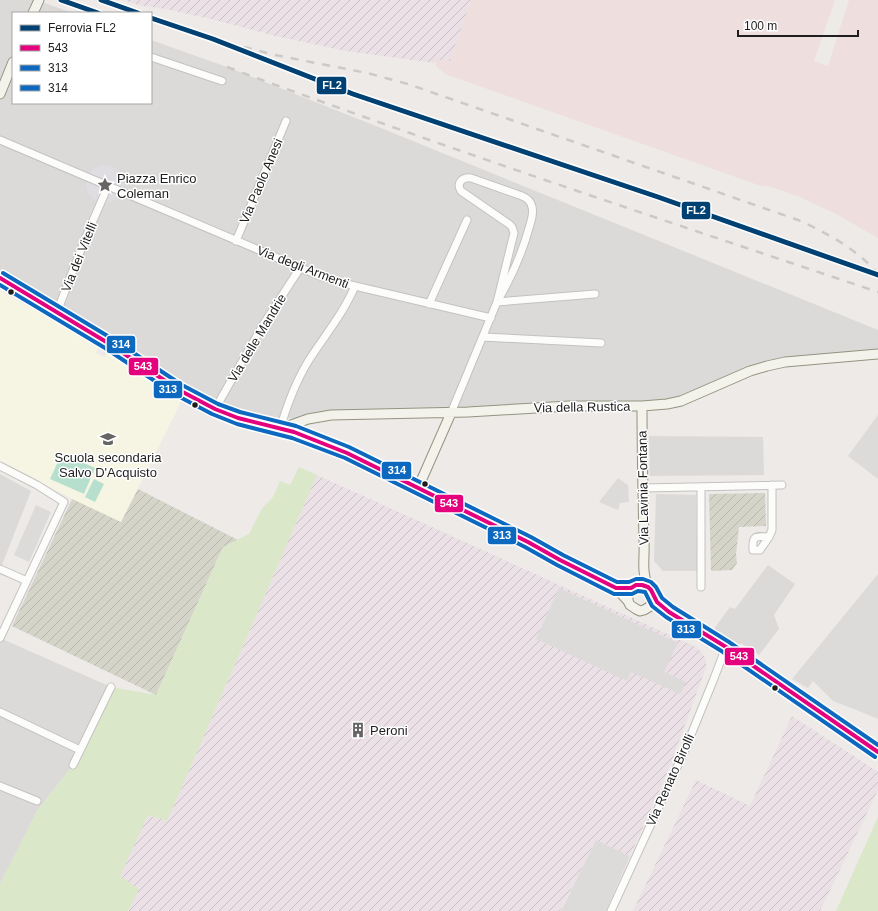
<svg xmlns="http://www.w3.org/2000/svg" width="878" height="911" viewBox="0 0 878 911" font-family="Arial,sans-serif">
  <style>
    .residential { fill: #dcdad8 }
    .commercial { fill: #eedfde }
    .industrial { fill: url(#industrial-furrows) }
    .education { fill: #f6f4e3 }
    .construction { fill: url(#construction-furrows) }
    .grass { fill: #dae7c8 }
    .pitch { fill: #b6e0cd }
    .parking { fill: #dddbda }
    .plaza { fill: #dfdde1 }
    .lines { fill: none; stroke-linecap: round; stroke-linejoin: round }
    .street-casing { stroke: #c4c2c1; stroke-width: 9 }
    .secondary-casing { stroke: #949481; stroke-width: 11 }
    .street { stroke: #fcfcfb; stroke-width: 7 }
    .secondary { stroke: #f3f2eb; stroke-width: 9 }
    .rail { stroke: #cacac9; stroke-width: 2.5; stroke-dasharray: 8 8; stroke-linecap: butt }
    .bus-1-casing { stroke: #fff; stroke-width: 7 }
    .bus-2-casing { stroke: #fff; stroke-width: 7 }
    .bus-3-casing { stroke: #fff; stroke-width: 7 }
    .bus-1 { stroke: #e5007d; stroke-width: 4 }
    .bus-2 { stroke: #0c69bf; stroke-width: 4 }
    .bus-3 { stroke: #0c69bf; stroke-width: 4 }
    .rail-1-casing { stroke: #fff; stroke-width: 8 }
    .rail-1 { stroke: #004174; stroke-width: 5 }
    .bus-dot { fill: #1e1e1e; stroke: #fff; stroke-width: 1.5 }
    .labels { text-anchor: middle; dominant-baseline: central; stroke-width: 3; stroke-linejoin: round; paint-order: stroke }
    .poi-label { font-size: 13px; fill: #1e1e1e; stroke: #fff; text-anchor: start }
    .street-label { font-size: 13px; fill: #1e1e1e; stroke: #fff }
    .line-badge { stroke: #fff; stroke-width: 1.5 }
    .badge-label { font-size: 11px; text-anchor: middle; font-weight: bold; fill: #fff }
  </style>
  <defs>
    <pattern id="industrial-furrows" width="10" height="10" patternUnits="userSpaceOnUse"><rect width="10" height="10" fill="#eae0e6"/><path d="M-1 1l2-2M0 10L10 0M9 11l2-2" fill="none" stroke="#c8c0c5"/></pattern>
    <pattern id="construction-furrows" width="10" height="10" patternUnits="userSpaceOnUse"><rect width="10" height="10" fill="#d5d4c9"/><path d="M-1 1l2-2M0 10L10 0M9 11l2-2" fill="none" stroke="#b6b6ac"/></pattern>
  </defs>
  <rect width="100%" height="100%" fill="#edeae7"/>
  <path class="residential" d="M0 0H36L73 13H13V103H151V40L227 67 376 126 878 330V354L785 362 681 401 659 400 642 406 308 419 277 418 246 412 188 387 109 336 0 271Z
    M649 436 763 437 764 475 650 476Z
    M0 474 31 491 0 570Z
    M656 494 696 495 697 571H663L654 561Z
    M768 565 795 584 774 615 779 629 759 655 741 643 738 646 714 629 730 607 735 609Z
    M0 638 111 687 73 765 37 811 0 884Z"/>
  <path class="commercial" d="M471 0H835L814 61 828 66 849 0H878V238L838 215 800 197 765 185 764 187 445 74 436 66V60L450 61Z"/>
  <path class="industrial" d="M124 0H471L450 61 436 60 435 63 346 51 276 36 211 19 166 9 138 5Z
    M317 475 696 647 703 654 706 660V667L669 769 630 856 596 840 560 911H128L139 889 120 876 148 815 167 821Z
    M792 716 878 772V790L820 911H633L696 780 750 806Z"/>
  <path class="education" d="M0 290 98 347 96 353 104 357 107 353 182 400 121 523 72 499 0 461Z"/>
  <path class="construction" d="M138 489 238 540 223 547 156 695 12 626 72 499 121 522Z
    M765 493 766 526 739 527 736 554 737 563 732 570 711 571 709 494Z"/>
  <path class="grass" d="M299 467 317 475 167 821 148 815 120 876 139 889 128 911H0V884L37 811 73 765 111 687 156 695 223 547 249 534 261 510 273 497 280 481 290 485Z
    M878 817V911H836Z"/>
  <path class="pitch" d="M62 453 95 468 84 494 50 479Z
    M94 479 104 484 95 502 85 497Z"/>
  <path class="parking" d="M878 415V479L848 456Z
    M618 478 628 485 629 502 620 503 618 510 599 502Z
    M36 505 51 512 29 562 14 555Z
    M878 574V719L859 711 833 701 813 681 808 688 792 679Z
    M559 588 678 643 664 672 686 682 680 694 631 672 627 681 536 639Z
    M596 840 630 856 606 911H561Z"/>
  <path class="plaza" d="M86 184a19 19 0 1 1 38 0a19 19 0 1 1-38 0Z"/>
  <g class="lines">
    <defs>
      <path id="street" d="M151 57 222 81
        M0 140 320 276 355 286 491 318
        M236 241 286 121
        M497 302 595 294
        M429 304 467 220
        M57 312 85 239 108 186
        M483 337 601 343
        M215 409 263 325 300 268
        M451 413 497 302 514 233 512 227 509 224 461 191C456 183 462 177 471 178L522 196C527 198 531 201 532 207 534 214 531 221 529 228 522 254 511 278 497 302
        M280 429C287 405 296 381 309 360 325 335 343 314 355 286
        M0 466 37 485 64 502 0 638
        M643 488 782 485
        M769 537C756 536 752 535 753 550H760L769 537 772 530V485
        M0 569 27 581
        M701 587V487
        M0 712 80 750
        M73 765 111 687
        M0 786 37 801
        M611 911 684 752 713 681 726 647"/>
      <path id="secondary" d="M33 13 39 0
        M0 94 13 62
        M0 278 91 333 179 390 206 404 238 418 294 432 313 439 347 453 528 542 560 560 616 588 628 601 630 605 636 609 640 611 644 610 649 607 652 604 653 595
        M642 406C642 451 643 496 644 541 645 558 641 571 648 587
        M280 429 308 419 331 415 468 412 569 406H642L667 404 681 401 750 371 767 366 785 362 878 354
        M418 488 451 413
        M628 601V593L631 588 634 586 642 585 648 587 651 590 657 602 669 612 726 647 878 752"/>
    </defs>
    <use href="#street" class="street-casing"/>
    <use href="#secondary" class="secondary-casing"/>
    <use href="#street" class="street"/>
    <use href="#secondary" class="secondary"/>
    <path class="rail" d="M213 39 275 55 367 73 408 84 798 220C827 233 857 249 878 274
      M227 67C442 147 660 219 878 292"/>
    <defs>
      <path id="bus-1" d="M0 278 108 343 179 390 215 409 238 418 294 432 347 453 528 542 560 560 616 588H631L636 585H642L648 587 651 590 657 602 669 612 726 647 878 752"/>
      <path id="bus-2" d="M0 285 105 348 176 395 212 414 237 424 292 438 345 458 525 547 557 565 614 594H632L638 591 645 592 652 606 666 617 723 652 875 757"/>
      <path id="bus-3" d="M3 273 111 338 182 385 218 404 240 412 296 426 349 447 531 537 563 555 617 582H629L636 579H643L651 582 656 587 662 598 673 607 729 642 878 745"/>
    </defs>
    <use href="#bus-1" class="bus-1-casing"/>
    <use href="#bus-2" class="bus-2-casing"/>
    <use href="#bus-3" class="bus-3-casing"/>
    <use href="#bus-1" class="bus-1"/>
    <use href="#bus-2" class="bus-2"/>
    <use href="#bus-3" class="bus-3"/>
    <defs>
      <path id="rail-1" d="M61 0 98 13
        M101 0 138 13
        M151 18 213 39 353 94 658 197 878 275"/>
    </defs>
    <use href="#rail-1" class="rail-1-casing"/>
    <use href="#rail-1" class="rail-1"/>
  </g>
  <defs>
    <symbol id="sight-bare" viewBox="-9 -9 18 18"><path d="M0-6L1.8-2.2L6-1.7L2.9 1.2L3.7 5.4L0 3.3L-3.7 5.4L-2.9 1.2L-6-1.7L-1.8-2.2Z" fill="#666564" stroke="#fff" stroke-width="2.5" paint-order="stroke"/></symbol>
    <symbol id="school-bare" viewBox="-9 -9 18 18"><path d="M0-5L7-2L0 1L-7-2ZM-4 1L0 2.5L4 1V4Q0 6-4 4Z" fill="#666564" stroke="#fff" stroke-width="2.5" paint-order="stroke"/></symbol>
    <symbol id="building-bare" viewBox="-9 -9 18 18"><path d="M-4-6H4V6H1V3H-1V6H-4ZM-2.5-4.3h1.7v1.8h-1.7ZM.8-4.3h1.7v1.8H.8ZM-2.5-1h1.7V.8h-1.7ZM.8-1h1.7V.8H.8Z" fill="#666564" stroke="#fff" stroke-width="2.5" paint-order="stroke"/></symbol>
  </defs>
  <g fill-rule="evenodd">
    <use href="#sight-bare" x="94" y="174" width="22" height="22"/>
    <use href="#school-bare" x="97" y="428" width="22" height="22"/>
    <use href="#building-bare" x="347" y="719" width="22" height="22"/>
  </g>
  <g class="bus-dot">
    <circle cx="11" cy="292" r="3.5"/>
    <circle cx="195" cy="405" r="3.5"/>
    <circle cx="425" cy="484" r="3.5"/>
    <circle cx="775" cy="688" r="3.5"/>
  </g>
  <g class="labels">
    <g class="poi-label">
      <text x="117" y="178">Piazza Enrico<tspan x="117" dy="15">Coleman</tspan></text>
      <text x="108" y="457" text-anchor="middle">Scuola secondaria<tspan x="108" dy="15">Salvo D'Acquisto</tspan></text>
      <text x="370" y="730">Peroni</text>
    </g>
    <g class="street-label">
      <text transform="translate(261 181) rotate(-67)">Via Paolo Anesi</text>
      <text transform="translate(79 257) rotate(-68)">Via dei Vitelli</text>
      <text transform="translate(303 267) rotate(21)">Via degli Armenti</text>
      <text transform="translate(257 338) rotate(-59)">Via delle Mandrie</text>
      <text transform="translate(582 407) rotate(-1)">Via della Rustica</text>
      <text transform="translate(643 488) rotate(-91)">Via Lavinia Fontana</text>
      <text transform="translate(670 780) rotate(-66)">Via Renato Birolli</text>
    </g>
  </g>
  <g class="line-badge">
    <rect x="316" y="76" width="31" height="19" rx="4" fill="#004174"/>
    <rect x="681" y="201" width="30" height="19" rx="4" fill="#004174"/>
    <rect x="106" y="335" width="30" height="19" rx="4" fill="#0c69bf"/>
    <rect x="128" y="357" width="31" height="19" rx="4" fill="#e5007d"/>
    <rect x="153" y="380" width="30" height="19" rx="4" fill="#0c69bf"/>
    <rect x="381" y="461" width="31" height="19" rx="4" fill="#0c69bf"/>
    <rect x="434" y="494" width="30" height="19" rx="4" fill="#e5007d"/>
    <rect x="487" y="526" width="30" height="19" rx="4" fill="#0c69bf"/>
    <rect x="671" y="620" width="31" height="19" rx="4" fill="#0c69bf"/>
    <rect x="724" y="647" width="31" height="19" rx="4" fill="#e5007d"/>
  </g>
  <g class="badge-label">
    <text x="332" y="89">FL2</text>
    <text x="696" y="214">FL2</text>
    <text x="121" y="348">314</text>
    <text x="143" y="370">543</text>
    <text x="168" y="393">313</text>
    <text x="397" y="474">314</text>
    <text x="449" y="507">543</text>
    <text x="502" y="539">313</text>
    <text x="686" y="633">313</text>
    <text x="739" y="660">543</text>
  </g>
  <rect x="12" y="12" width="140" height="92" fill="#ffffff" stroke="#a5a5a5"/>
  <rect x="20" y="25" width="20" height="6" fill="#004174" stroke="#a5a5a5"/>
  <text x="48" y="32" font-size="12" fill="#1e1e1e">Ferrovia FL2</text>
  <rect x="20" y="45" width="20" height="6" fill="#e5007d" stroke="#a5a5a5"/>
  <text x="48" y="52" font-size="12" fill="#1e1e1e">543</text>
  <rect x="20" y="65" width="20" height="6" fill="#0c69bf" stroke="#a5a5a5"/>
  <text x="48" y="72" font-size="12" fill="#1e1e1e">313</text>
  <rect x="20" y="85" width="20" height="6" fill="#0c69bf" stroke="#a5a5a5"/>
  <text x="48" y="92" font-size="12" fill="#1e1e1e">314</text>
  <path d="M738 30v6h120v-6" fill="none" stroke="#1e1e1e" stroke-width="2"/>
  <text x="744" y="30" font-size="12" fill="#1e1e1e" stroke="#ffffff" stroke-width="3" paint-order="stroke">100 m</text>
</svg>
